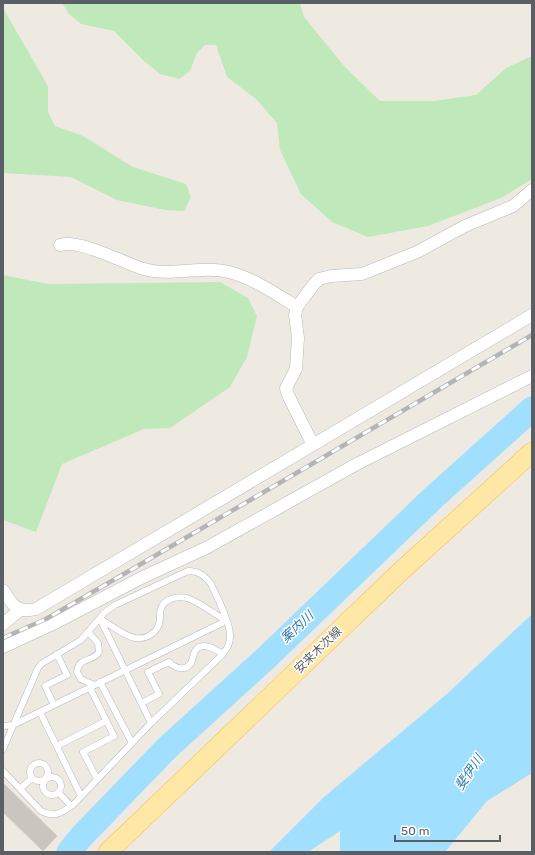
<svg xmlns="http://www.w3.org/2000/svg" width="535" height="855" viewBox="0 0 535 855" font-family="Rubik,'Noto Sans JP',sans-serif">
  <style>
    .green { fill: #bfe9bb }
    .water { fill: #a1dfff }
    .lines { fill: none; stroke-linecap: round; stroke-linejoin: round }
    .river { stroke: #a1dfff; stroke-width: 25 }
    .building { fill: #cac5be; stroke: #d4cbbf }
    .service-casing { stroke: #b4b9bd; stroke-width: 7 }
    .minor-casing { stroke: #b4b9bd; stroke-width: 13 }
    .primary-casing { stroke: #ffba4a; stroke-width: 20 }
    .service { stroke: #fff; stroke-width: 6 }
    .minor { stroke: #fff; stroke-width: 12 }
    .primary { stroke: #ffe8a6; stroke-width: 19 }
    .rail-casing { stroke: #b3b4b5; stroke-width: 4.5 }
    .rail { stroke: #fff; stroke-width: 3; stroke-dasharray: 9; stroke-linecap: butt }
    .labels { text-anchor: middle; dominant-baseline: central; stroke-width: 3; stroke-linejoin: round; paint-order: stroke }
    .street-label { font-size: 12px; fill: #5a5f64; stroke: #fff }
    .water-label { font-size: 13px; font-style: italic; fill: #2f77a9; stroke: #fff }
  </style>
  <rect width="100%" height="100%" fill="#efeae1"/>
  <path class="green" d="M62 3H300L304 17 345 67 380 101H434L476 95 506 68 532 56V179L501 198 428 226 368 237 332 222 301 194 280 150 277 123 256 99 227 77 216 45H205L197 53 190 71 179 79 160 74 143 60 114 31 81 24 69 14Z
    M3 8 48 86V112L55 126 83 136 133 167 186 184 191 197 184 211 165 210 117 200 71 177 3 173Z
    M3 275 48 284 220 282 248 298 257 316 247 357 230 387 170 428 144 429 62 464 36 532 3 520Z"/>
  <path class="water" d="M532 614V773L487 801 445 852H340V831L308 852H269L324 797 448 693Z"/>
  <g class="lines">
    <path class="river" d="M69 852 81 837 167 748 266 658 434 497 532 409"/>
  </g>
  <path class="building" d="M3 783 57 836 43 851 3 812Z"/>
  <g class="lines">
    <defs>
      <path id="service" d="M100 619C110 624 124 636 135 638 145 640 156 634 159 624 161 619 159 613 161 609 164 598 178 596 187 598 199 602 215 614 226 621
        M100 619 151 723
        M89 633 98 643 99 652C92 663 79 656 77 672L81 679 94 685
        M100 682 132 743
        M90 688 114 736 83 752 97 779
        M142 703 159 694 148 672 169 662C175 668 185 672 191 663 193 660 193 655 195 651 202 640 216 650 223 654
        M54 705 45 686 67 675 57 654
        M40 712 81 796
        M3 726 13 725 226 621
        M57 746 106 721
        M3 749 38 668 41 664 81 640 105 612 115 605 188 571C199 571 205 576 211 584 217 597 231 624 230 637 230 644 227 649 223 654L151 723 73 805C61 813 55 818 41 811L3 771
        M30 772a9 9 0 1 1 18 0a9 9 0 1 1-18 0Z
        M43 786a9 9 0 1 1 18 0a9 9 0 1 1-18 0Z
        M20 789 32 778
        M58 792 71 806"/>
      <path id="minor" d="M60 245C81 239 123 263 144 269 170 277 202 265 229 272 253 278 276 294 297 307
        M313 445 288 395 286 388 296 369 298 338 295 315 297 307 314 284 319 279 331 276 362 274 417 252 465 226 513 206 532 190
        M3 590C12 604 17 614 36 609L532 315
        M3 624 20 610
        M3 647 59 621 139 579 208 547 355 465 532 376"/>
      <path id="primary" d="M108 852 400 572 532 452"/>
    </defs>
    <use href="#service" class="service-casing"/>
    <use href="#minor" class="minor-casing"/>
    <use href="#primary" class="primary-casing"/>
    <use href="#service" class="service"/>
    <use href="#minor" class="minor"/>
    <use href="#primary" class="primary"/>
    <defs>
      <path id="rail" d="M3 638 46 619 129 571 532 335"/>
    </defs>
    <use href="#rail" class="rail-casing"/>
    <use href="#rail" class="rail"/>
  </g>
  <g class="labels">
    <g class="street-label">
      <text transform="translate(318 650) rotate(-44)">安来木次線</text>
    </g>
    <g class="water-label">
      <text transform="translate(297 627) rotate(-43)">案内川</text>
      <text transform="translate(469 772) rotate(-56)">斐伊川</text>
    </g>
  </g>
  <rect width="535" height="855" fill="none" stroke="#5a5f64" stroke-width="8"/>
  <path d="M395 835v6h105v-6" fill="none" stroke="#5a5f64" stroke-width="2"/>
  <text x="401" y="835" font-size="12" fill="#5a5f64" stroke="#ffffff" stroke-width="3" paint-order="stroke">50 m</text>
</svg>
